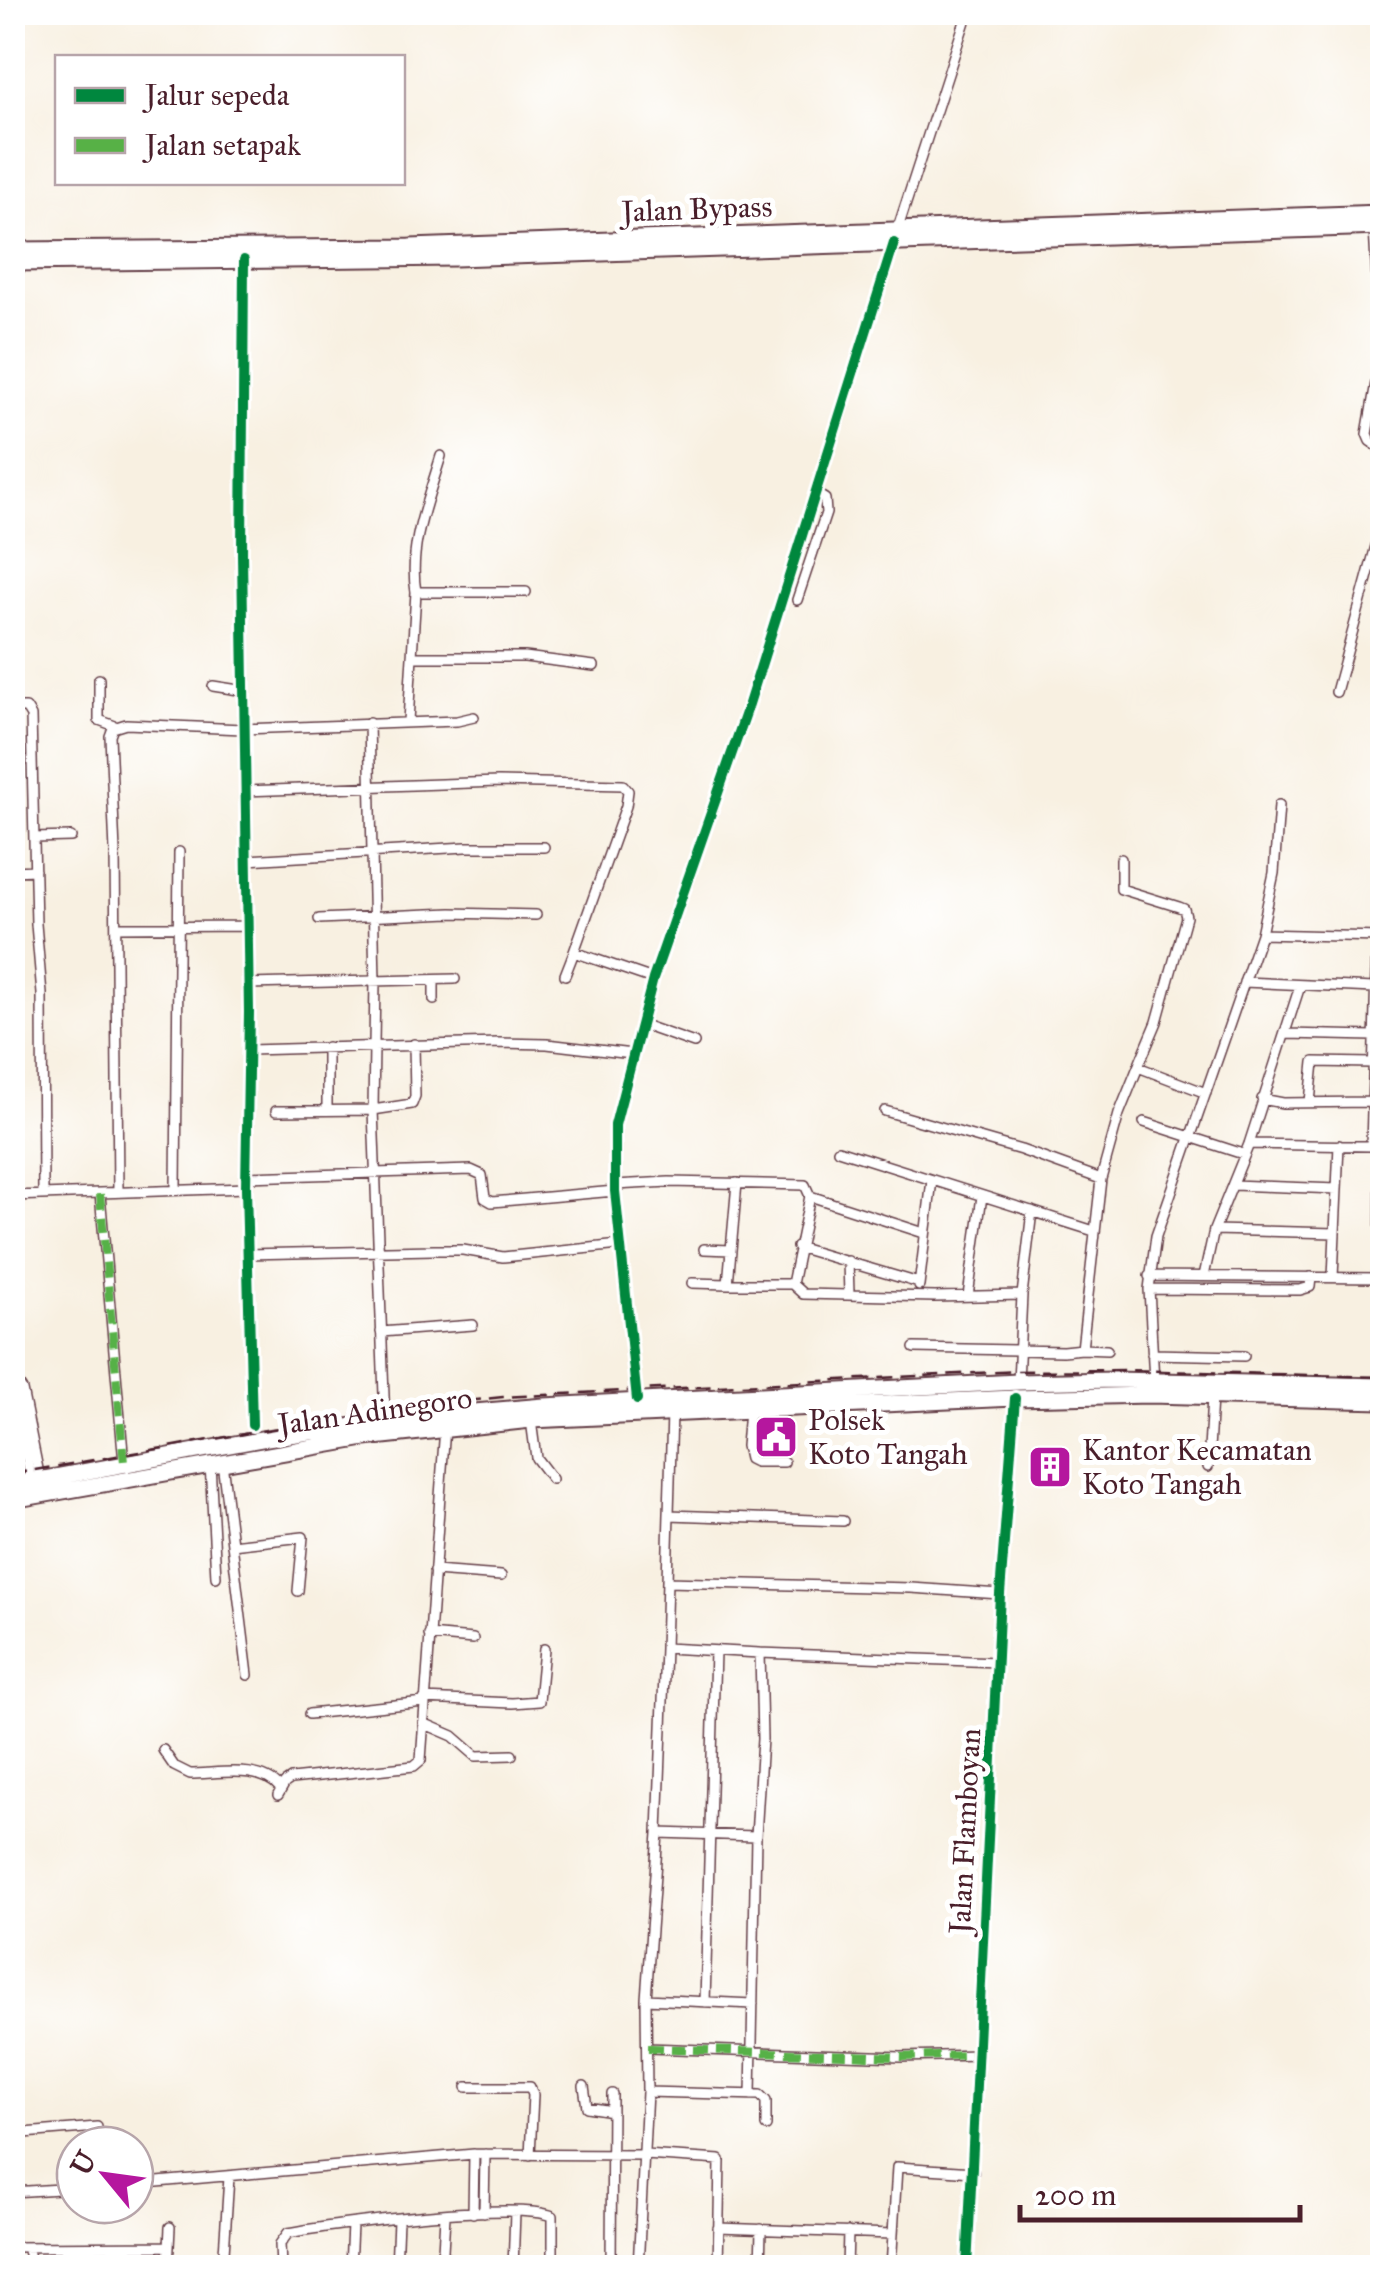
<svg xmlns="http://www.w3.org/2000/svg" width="1395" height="2280" viewBox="0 0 1395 2280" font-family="'IM FELL Great Primer',serif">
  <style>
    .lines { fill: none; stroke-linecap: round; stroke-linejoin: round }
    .minor-casing { stroke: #643e46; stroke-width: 12 }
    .trunk-casing { stroke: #643e46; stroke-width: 19 }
    .minor { stroke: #fff; stroke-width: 9 }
    .trunk { stroke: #fff; stroke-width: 15 }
    .rail { stroke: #4a1f2b; stroke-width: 2.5; stroke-dasharray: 15 8; stroke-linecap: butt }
    .quiet { stroke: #57b146; stroke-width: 8; stroke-dasharray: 15 8; stroke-linecap: butt }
    .cycleway-casing { stroke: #fff; stroke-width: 16 }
    .cycleway { stroke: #00873e; stroke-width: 10 }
    .labels { text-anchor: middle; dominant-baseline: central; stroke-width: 10; stroke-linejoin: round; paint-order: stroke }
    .street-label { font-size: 30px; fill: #4a1f2b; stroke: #fff }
    .poi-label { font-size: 30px; fill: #4a1f2b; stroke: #fff; text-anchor: start }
  </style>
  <rect width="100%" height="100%" fill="#fff"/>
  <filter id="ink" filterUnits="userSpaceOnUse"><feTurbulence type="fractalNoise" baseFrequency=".01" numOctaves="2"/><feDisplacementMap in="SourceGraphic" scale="20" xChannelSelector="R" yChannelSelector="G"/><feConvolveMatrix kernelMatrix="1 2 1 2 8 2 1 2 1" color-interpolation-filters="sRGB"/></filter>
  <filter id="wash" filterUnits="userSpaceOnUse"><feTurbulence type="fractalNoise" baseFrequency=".0048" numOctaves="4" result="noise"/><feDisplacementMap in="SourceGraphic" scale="40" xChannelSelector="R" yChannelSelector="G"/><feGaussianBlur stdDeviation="2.25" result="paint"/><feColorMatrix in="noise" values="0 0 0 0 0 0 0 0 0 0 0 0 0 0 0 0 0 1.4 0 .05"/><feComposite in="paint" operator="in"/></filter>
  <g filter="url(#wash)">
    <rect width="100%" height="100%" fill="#f8f0e1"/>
  </g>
  <g filter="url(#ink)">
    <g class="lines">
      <defs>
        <path id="minor" d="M1374 228 1381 354 1367 434 1370 441 1382 449
          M897 231 968 12
          M244 260 242 554 249 1012 246 1188 252 1425
          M416 592H526
          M797 600 826 513 825 499 815 493
          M413 657H525L594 666
          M99 679V720L115 726
          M213 686 245 691
          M1336 692 1382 524
          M12 708H26L31 716 36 924 42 994 43 1195
          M408 721 416 592C408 546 428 500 441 456
          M369 723 375 981 373 1110 385 1421
          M244 791 498 782 623 785 628 791 626 806 574 952
          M34 838 71 837
          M1121 859V889L1179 907 1184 909 1186 917 1157 1022 1138 1067 1206 1093
          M247 860 466 847H544
          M12 871 35 870
          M319 919 451 913 536 915
          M117 927 248 926
          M1261 934 1379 937
          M565 975 574 952 653 979
          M434 980V1000
          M1244 982 1374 988
          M248 984 455 979
          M640 1024 694 1043
          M1287 1034 1373 1036
          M327 1047V1110
          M249 1050 499 1043 547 1044 632 1054
          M1262 1099 1283 1103 1372 1102
          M1310 1102 1314 1062 1372 1063
          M276 1111 373 1110 412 1104 415 1096 414 1044
          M885 1111 1021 1150 1101 1179
          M1144 1122 1243 1154
          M1249 1144 1371 1146 1377 937
          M838 1150 1094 1231
          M246 1177 471 1170 482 1175 485 1198 492 1202 615 1191
          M737 1183 728 1284H792
          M615 1185 669 1182 805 1185 810 1196 792 1284 803 1294 935 1297 1022 1295
          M1233 1185 1337 1189
          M176 1190 179 852
          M118 1192 115 852 110 736 113 728 126 724 243 729 457 721 474 717
          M100 1194 124 1463
          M12 1196 246 1188
          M810 1196 924 1233
          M1214 1230 1335 1233
          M797 1247 919 1283
          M704 1249 731 1250
          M246 1254 434 1250H463L503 1257 620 1245
          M848 1261 849 1294
          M1149 1276 1382 1278
          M1204 1276 1214 1230 1249 1144 1300 986
          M1333 1277 1339 1145
          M1380 1278 1381 1146
          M692 1283 728 1284
          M919 1286 932 1180
          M1149 1289 1300 1290 1310 1287 1311 1277
          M968 1296 982 1196
          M381 1332 473 1325
          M914 1348 1063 1351 1082 1349 1101 1179 1119 1114 1138 1067
          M1082 1349 1107 1350
          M1152 1354 1244 1356
          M12 1374 22 1390 40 1479
          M1154 1381 1149 1289 1156 1236 1261 934 1274 873 1279 805
          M12 1382 31 1481
          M1018 1382 1022 1295 1032 1211
          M637 1400 615 1191V1125L653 979 748 707 894 243
          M749 1410 746 1446 749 1459 755 1462H784
          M531 1420 536 1458 552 1479
          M222 1462 248 1675
          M210 1463 216 1577
          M1208 1467 1212 1397
          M669 1515 843 1521
          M232 1545 303 1537 298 1591
          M434 1571 501 1576
          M667 1582 911 1588 1000 1594
          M429 1635 473 1639
          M665 1648 760 1653 762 1739 756 1836 751 2095
          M760 1653 997 1662
          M424 1699 512 1703 539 1701 544 1649
          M309 1714 424 1702
          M423 1723 453 1736 476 1756 512 1755
          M163 1750 174 1766 190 1774C219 1774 260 1764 280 1788
          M278 1795 285 1783 291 1779 414 1766 421 1760 445 1427
          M658 1833 756 1836
          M646 1999 753 2004
          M705 2002 715 1651
          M648 2048 901 2057 979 2055
          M584 2086 587 2107 612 2111
          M467 2087H530L533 2095 530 2155
          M647 2092 760 2095 766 2101V2126
          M12 2134 97 2127
          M135 2184 474 2154 645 2155 720 2160 718 2268
          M12 2192 75 2188
          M484 2212 485 2154
          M473 2213 474 2154
          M718 2228 893 2234
          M12 2247 169 2246
          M27 2247 33 2268
          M168 2268 170 2227
          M223 2268 229 2177
          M281 2268 280 2244 288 2233C335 2224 514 2201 553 2216V2268
          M350 2268 352 2225
          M396 2268 398 2220
          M442 2268 445 2216
          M513 2268 515 2212
          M611 2268 612 2094
          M638 2268 647 2092 646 1999 658 1833 665 1648 672 1413
          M760 2268 761 2229
          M847 2268 848 2232
          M891 2268 897 2167 974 2172
          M967 2268 1000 1594 1015 1398"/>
        <path id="trunk" d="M12 250 410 247 1382 213
          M12 263 455 258 1382 227
          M12 1485 267 1438 427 1416 544 1406 1018 1382 1114 1380 1382 1386
          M12 1500 365 1438 531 1420 1015 1398 1150 1395 1382 1401"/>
      </defs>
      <use href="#minor" class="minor-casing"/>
      <use href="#trunk" class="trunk-casing"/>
      <use href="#minor" class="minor"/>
      <use href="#trunk" class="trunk"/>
      <path class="rail" d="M12 1474 383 1410 503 1397 1018 1371 1125 1370 1382 1377"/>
      <path class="quiet" d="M100 1194 124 1463
        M648 2048 901 2057 979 2055"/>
      <defs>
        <path id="cycleway" d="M244 260 242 554 249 1012 246 1188 252 1425
          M637 1400 615 1191V1125L653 979 748 707 894 243
          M967 2268 1000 1594 1015 1398"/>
      </defs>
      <use href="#cycleway" class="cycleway-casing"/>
      <use href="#cycleway" class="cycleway"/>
    </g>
  </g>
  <defs>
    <symbol id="civic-square" viewBox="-11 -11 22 22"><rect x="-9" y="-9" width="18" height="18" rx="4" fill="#b5179e" stroke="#fff"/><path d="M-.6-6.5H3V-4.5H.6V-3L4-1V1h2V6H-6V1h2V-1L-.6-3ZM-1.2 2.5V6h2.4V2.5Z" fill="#fff"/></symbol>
    <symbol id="building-square" viewBox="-11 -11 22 22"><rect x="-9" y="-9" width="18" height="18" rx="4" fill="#b5179e" stroke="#fff"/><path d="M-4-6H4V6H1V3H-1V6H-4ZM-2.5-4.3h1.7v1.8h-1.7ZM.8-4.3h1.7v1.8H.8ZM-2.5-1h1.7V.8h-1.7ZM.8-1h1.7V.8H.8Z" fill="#fff"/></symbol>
  </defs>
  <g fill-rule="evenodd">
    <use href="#civic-square" x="751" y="1412" width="50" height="50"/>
    <use href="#building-square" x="1025" y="1442" width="50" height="50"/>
  </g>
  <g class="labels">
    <g class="street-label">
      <text transform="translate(697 209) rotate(-2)">Jalan Bypass</text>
      <text transform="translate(375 1411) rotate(-8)">Jalan Adinegoro</text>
      <text transform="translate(965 1831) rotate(-87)">Jalan Flamboyan</text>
    </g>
    <g class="poi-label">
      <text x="808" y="1420">Polsek<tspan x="808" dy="34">Koto Tangah</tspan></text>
      <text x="1082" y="1450">Kantor Kecamatan<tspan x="1082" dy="34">Koto Tangah</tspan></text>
    </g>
  </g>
  <rect width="1395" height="2280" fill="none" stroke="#fff" stroke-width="50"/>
  <rect x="55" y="55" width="350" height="130" fill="#ffffff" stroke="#b7a5aa" stroke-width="2.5"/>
  <rect x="75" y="88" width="50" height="15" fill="#00873e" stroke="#b7a5aa" stroke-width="2.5"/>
  <text x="145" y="105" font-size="30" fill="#4a1f2b">Jalur sepeda</text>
  <rect x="75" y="138" width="50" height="15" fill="#57b146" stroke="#b7a5aa" stroke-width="2.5"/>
  <text x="145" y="155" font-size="30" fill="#4a1f2b">Jalan setapak</text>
  <g transform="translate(105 2175) rotate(299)"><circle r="48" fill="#ffffff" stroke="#b7a5aa" stroke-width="2.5"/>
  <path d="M0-8L18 38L0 25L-18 38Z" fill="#b5179e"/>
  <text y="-15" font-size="28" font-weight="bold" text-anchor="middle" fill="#4a1f2b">U</text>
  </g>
  <path d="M1020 2205v15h280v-15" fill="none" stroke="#4a1f2b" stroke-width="5"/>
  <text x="1035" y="2205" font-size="30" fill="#4a1f2b" stroke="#ffffff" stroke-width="8" paint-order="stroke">200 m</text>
</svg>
